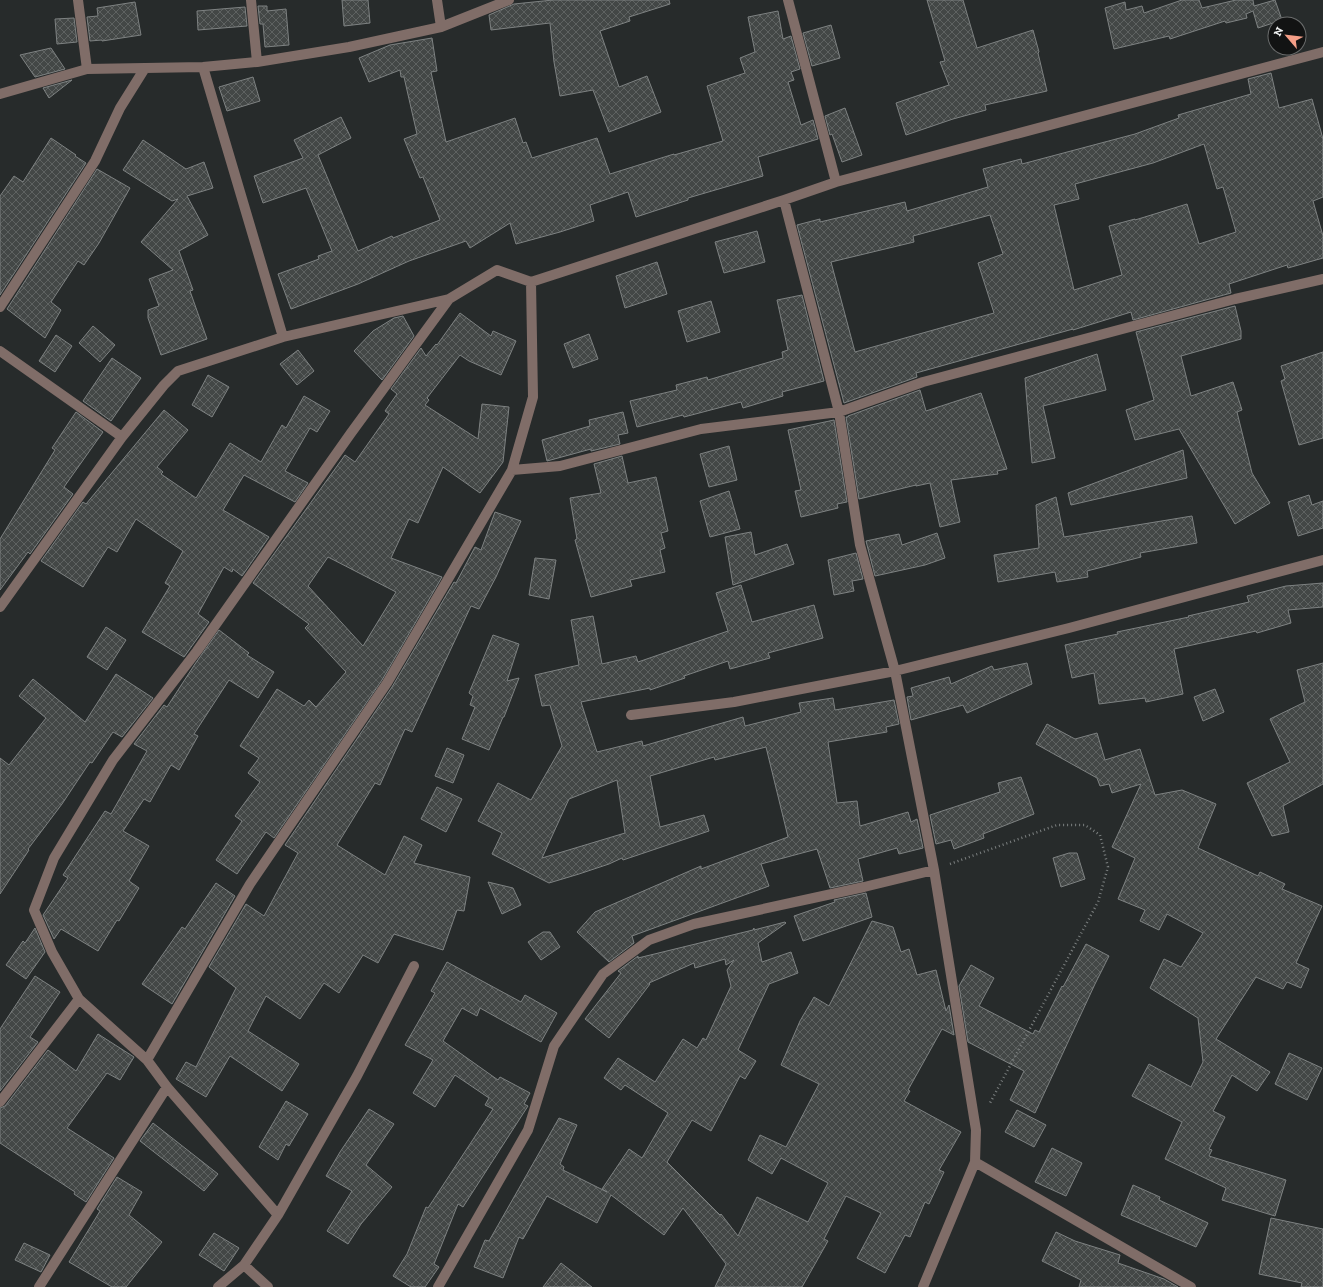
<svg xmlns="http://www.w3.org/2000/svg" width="1323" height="1287" viewBox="0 0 1323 1287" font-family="'Zilla Slab',serif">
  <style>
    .building { fill: url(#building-cross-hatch); stroke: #7e8282; fill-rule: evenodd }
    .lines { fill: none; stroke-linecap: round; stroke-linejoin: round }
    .path { stroke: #7c8080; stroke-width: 2.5; stroke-dasharray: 1 3; stroke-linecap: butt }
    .minor { stroke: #806d68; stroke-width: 10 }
  </style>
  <defs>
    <pattern id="building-cross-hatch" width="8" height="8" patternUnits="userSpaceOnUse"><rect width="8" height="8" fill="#434746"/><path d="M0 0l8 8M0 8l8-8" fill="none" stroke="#5e6261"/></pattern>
  </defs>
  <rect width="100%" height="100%" fill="#272b2b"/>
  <path class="building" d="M342 0H368L370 23 344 26Z
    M553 0H669L670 4 629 17 630 21 600 31 619 87 647 76 661 112 609 132 593 90 560 96 554 62 550 23 491 30 489 15 514 4Z
    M927 0H963L977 48 1033 30 1039 52 1038 53 1047 91 985 105 986 110 953 119 906 135 896 103 949 85 940 62 945 61Z
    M1182 0H1199L1202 8 1236 0H1253L1254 6 1275 0 1282 20 1258 28 1253 11 1246 14 1247 18 1226 23 1225 21 1170 39 1169 36 1114 49 1105 8 1125 2 1126 10 1142 6 1144 13Z
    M135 2 141 35 102 41V40L90 41 87 17 98 16 97 8Z
    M258 6H267V11L286 9 289 45 265 47 263 24H260Z
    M245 7 247 26 198 30 197 11Z
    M778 11 783 39 791 36 800 69 791 72 794 80 788 82 801 125 813 120 818 139 758 157 763 176 688 198V200L636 217 628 192 590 205 594 221 560 232 516 244 510 223 470 248 466 241 409 261 358 284 291 309 278 274 319 259 318 256 332 251 306 188 263 203 254 176 303 158 294 140 341 117 351 138 318 155 358 251 392 236 393 238 440 220 423 177 420 178 404 139 417 134 404 77H401L400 70 369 82 359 58 390 45 432 38 437 71 431 72 446 142 515 118 523 143 526 142 532 158 597 138 610 174 674 154V155L723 141 707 86 745 73 740 58 755 52 748 17Z
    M74 18 77 42 57 44 55 19Z
    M831 25 840 58 812 66 803 33Z
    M51 48 65 69 35 77 20 55Z
    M1271 73 1279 108 1312 99 1323 139V197L1313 201 1323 236V258L1288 268 1287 265 1229 284 1231 293 1133 320 1131 312 1073 330V329L916 373 917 377 844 403 797 225 820 219V222L905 202 907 211 988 187 983 169 1021 159 1022 164 1135 134 1179 118 1178 115 1251 94 1248 79ZM1204 144 1217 189 1223 187 1236 232 1199 244 1187 204 1135 220V219L1109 226 1122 275 1074 290 1054 205 1079 199 1075 184 1153 163ZM990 215 1003 254 978 263 994 313 855 352 831 262 914 242 913 236Z
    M253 77 260 101 227 111 219 87Z
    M72 80 49 98 43 88Z
    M845 108 862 155 842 162 832 134 830 135 825 116Z
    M51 138 76 155 75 156 86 163 0 295V196L14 176 23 182Z
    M143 140 186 169 204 162 213 188 187 196 208 235 179 251 193 290 190 291 207 339 161 355 148 318V310L159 306 149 279 173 270 141 242 178 199 172 201 123 170Z
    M97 169 130 188 99 243 84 265 78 261 51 302 61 310 45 338 7 309Z
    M757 231 765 262 724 273 715 242Z
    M657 262 667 294 625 308 616 276Z
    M802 295 824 381 782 392 783 396 743 408 741 402 684 417 683 415 637 427 630 401 677 390 676 385 707 377 708 380 783 358 782 352 788 350 777 300Z
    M711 301 720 332 687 342 678 311Z
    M1235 306 1241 331V339L1181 356 1191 396 1233 382 1242 410 1237 412 1252 473 1270 503 1235 524 1179 429 1135 440 1126 410 1154 400 1136 332Z
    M460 313 491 336 493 331 516 341 501 375 469 361 460 355 427 398 429 400 425 405 478 439 482 404 509 407 503 462 480 493 443 467 418 523 409 519 391 558 442 577 382 680 274 838 266 832 237 874 216 860 242 821 235 816 260 782 248 773 259 758 240 746 277 689 304 706 309 700 316 707 346 672 305 628 309 624 253 583 345 455 355 462 389 414 385 411 397 394 391 389 421 348 426 356 436 344 437 345ZM328 557 396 592 363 646 308 586Z
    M403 316 414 336 382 380 354 351 373 331 394 318Z
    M93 326 115 345 100 362 79 343Z
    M589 334 598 359 573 368 564 344Z
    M56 335 72 346 55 372 39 361Z
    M298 350 314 371 297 385 280 364Z
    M1323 352V438L1299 445 1281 381 1285 379 1281 366Z
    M1097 354 1106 390 1043 406 1055 458 1032 463 1025 378Z
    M112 358 141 378 111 421 83 401Z
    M208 375 229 387 212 417 192 405Z
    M920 390 926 411 981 393 1007 469 997 471 998 474 951 480 960 522 940 527 930 483 916 486V485L859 499 846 417H848V416Z
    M304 396 330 411 317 432 310 428 285 471 308 483 295 502 244 475 223 510 269 537 242 576 233 569 232 572 224 567 198 614 209 622 184 657 142 632 170 586 165 583 183 551 136 519 117 552 108 547 83 587 41 561 83 502 86 504 164 410 188 430 157 467 163 472 161 474 196 498 230 443 261 462 282 425 286 428Z
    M76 412 103 432 64 487 73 494 30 554 28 552 0 590V539L55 450 52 448Z
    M623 412 628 433 618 435 620 444 591 451V449L547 461 542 440 590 426 589 420Z
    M834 420 847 502 837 504 838 508 801 517 795 491 801 490 788 430Z
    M729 446 737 480 709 487 700 454Z
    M1183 450 1187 478 1071 505 1068 493Z
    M622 456 628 483 656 477 668 531 661 533 665 548 660 550 665 572 630 580 632 586 591 597 575 540 577 539 570 498 601 493 594 464Z
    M729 491 740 529 710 537 700 501Z
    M1309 495 1312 505 1323 501V528L1298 536 1288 502Z
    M1056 497 1064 537 1192 516 1197 543 1140 553 1141 557 1087 571 1088 577 1057 582 1055 572 998 582 994 555 1039 548 1036 505Z
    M495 512 521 521 496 577 479 609 471 606 412 732 405 729 380 785 375 783 337 845 385 875 404 836 422 845 414 863 470 877 464 911 457 910 443 950 394 934 378 963 363 955 339 993 324 983 300 1019 266 996 248 1031 299 1064 282 1091 230 1056 206 1097 176 1079 186 1062 196 1067 236 988 209 967 246 904 264 916 298 853 285 845 392 687 454 582 456 583 475 547 481 550Z
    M751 532 755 555 787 544 794 564 733 585 725 537Z
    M937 533 945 558 925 565 875 576 866 541 899 534 902 545Z
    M856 553 863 579 852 581 854 591 834 595 828 560Z
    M535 558 556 560 549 599 529 595Z
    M1323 583V607L1288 610 1291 623 1257 633 1256 631 1174 649 1183 694 1146 702 1145 698 1099 704 1094 673 1072 678 1065 645 1118 634 1117 632 1189 617 1188 616 1249 602 1247 596 1286 586Z
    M741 585 752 622 814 605 823 638 768 653 770 658 730 669 728 661 684 676 685 678 650 690V688L581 702 597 752 642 741 643 746 743 717 745 726 801 712 799 703 833 698 835 710 894 700 899 724 886 727 887 732 828 742 837 803 857 801 860 826 908 812 911 822 917 819 923 848 899 854 897 848 858 859 863 881 830 888 817 849 761 864 769 886 632 936 634 943 609 962 577 932 595 912 701 866V869L788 837 766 747 715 760 714 757 650 776 660 827 704 815 709 831 623 860 622 858 609 864 579 874 549 883 492 854 502 833 478 821 498 783 531 800 562 746 550 705 542 706 535 675 579 665 571 620 593 616 602 664 636 656 638 662 728 631 716 593ZM617 780 625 833 542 858 569 799Z
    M106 627 126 640 107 670 87 657Z
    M219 630 249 653 247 655 274 672 258 698 229 680 194 734 198 736 179 770 171 765 150 802 144 799 123 831 149 846 129 881 139 888 119 921 117 920 98 951 61 929 54 939 43 915 68 878 63 875 105 811 111 814 147 751 134 744 164 705 167 707 195 664Z
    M493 635 519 644 507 681 519 678 504 717H503L489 750 462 739 475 707 470 705 473 696 469 693Z
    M1027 663 1032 684 967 713 963 705 911 720 907 697 913 696 911 688 949 677 951 684 992 666 994 670Z
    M1323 663V784L1283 806 1289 832 1272 836 1247 783 1290 762 1270 719 1305 702 1297 670Z
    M116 674 153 698 122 737 113 732 92 763 90 762 62 804 28 849 29 850 0 894V758L9 765 46 718 19 696 33 679 85 722Z
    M1215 689 1224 712 1203 721 1194 697Z
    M1047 724 1075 739 1097 733 1105 760 1140 749 1155 795 1182 790 1216 804 1198 848 1258 876 1260 872 1285 884 1282 889 1322 906 1296 963 1309 969 1301 988 1287 982 1283 989 1256 977 1216 1039 1270 1072 1257 1091 1232 1075 1213 1111 1225 1117 1209 1149 1212 1150 1209 1156 1286 1180 1275 1216 1222 1200 1226 1188 1165 1159 1182 1122 1132 1096 1149 1064 1191 1087 1203 1062 1198 1018 1150 988 1164 959 1181 967 1203 933 1167 914 1159 930 1140 921 1145 910 1118 899 1135 858 1112 847 1141 784 1112 793 1109 784 1100 786 1097 778 1036 744Z
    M447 748 464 755 453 783 435 776Z
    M1021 777 1034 814 983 834 984 838 954 849 951 840 936 844 930 815 1000 792 998 783Z
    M437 787 462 799 446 832 421 819Z
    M1069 853H1077L1085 879 1061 887 1053 858Z
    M488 882 513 888 521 905 502 914Z
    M216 883 235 896 172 1004 142 984 182 927 185 929Z
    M866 893 872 917 803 941 794 916 835 902 834 900Z
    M872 921 893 927 901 952 909 949 917 975 936 970 946 1011 949 1005 954 1035 942 1029 908 1090 910 1091 904 1101 961 1132 939 1170 944 1172 929 1204 925 1202 910 1237 905 1235 885 1273 857 1258 881 1213 846 1196 824 1239 828 1241 802 1287H715L726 1264 683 1208 664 1235 611 1195 597 1223 547 1196 523 1239 519 1237 503 1278 474 1267 485 1240 489 1241 559 1118 577 1125 560 1164 564 1167 563 1170 607 1192 602 1189 629 1149 642 1158 668 1113 625 1085 621 1090 604 1078 618 1058 655 1082 683 1039 697 1048 703 1038 706 1040 731 986 727 970 734 960 726 965 725 959 695 968 694 963 649 983 650 984 609 1038 585 1019 621 973 618 971 638 956V958L753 930 754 928V930L785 922 786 923 758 943 762 962 791 952 798 973 769 984 738 1050 756 1061 745 1079 740 1076 711 1131 692 1120 667 1162 720 1215 721 1214 738 1236 757 1197 808 1222 828 1183 781 1158 772 1174 748 1160 760 1135 786 1147 819 1084 781 1065 800 1021 814 997 829 1006Z
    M35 928 45 952 26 979 6 965 23 941 25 943Z
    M543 932H550L560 947 541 960 528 942Z
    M1086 944 1109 956 1095 984 1035 1113 1010 1100 1024 1071 968 1042 959 986 971 965 994 978 979 1006 1033 1034 1035 1030 1039 1032 1062 986 1063 987Z
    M447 962 521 1002 525 995 557 1013 541 1042 480 1008 477 1016 462 1008 443 1041 498 1080 500 1077 530 1093 524 1104 528 1106 463 1207 458 1204 434 1264 439 1267 425 1287H411L393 1276 407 1254 426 1207 428 1208 493 1109 485 1105 489 1098 455 1075 435 1107 413 1093 433 1060 405 1045 435 993 431 991Z
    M35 976 60 992 30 1037 38 1042 0 1091V1029Z
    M98 1034 134 1057 120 1080 107 1073 67 1128 114 1158 86 1202 74 1194 75 1192 0 1143V1108L5 1106 48 1050 76 1071Z
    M1289 1053 1322 1068 1307 1100 1275 1084Z
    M286 1101 308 1114 289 1146 286 1144 278 1160 259 1147Z
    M369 1109 394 1124 366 1165 392 1187 361 1224 348 1244 327 1231 352 1191 326 1176 340 1152Z
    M1017 1110 1046 1125 1034 1147 1005 1132Z
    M153 1123 218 1174 204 1191 140 1141Z
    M1052 1148 1082 1163 1066 1196 1035 1182Z
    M117 1177 142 1192 129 1215 162 1242 126 1287H112L69 1262 100 1211 97 1209Z
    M1133 1185 1160 1197 1159 1200 1208 1223 1196 1247 1121 1215Z
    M1271 1218 1323 1229V1287H1301L1302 1283 1259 1274Z
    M1056 1232 1075 1241 1120 1255 1118 1263 1164 1279 1178 1287H1079L1081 1280 1042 1261Z
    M214 1233 239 1248 224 1271 199 1255Z
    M24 1243 50 1255 41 1272 15 1260Z
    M561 1263 592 1287H543Z"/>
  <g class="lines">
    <path class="path" d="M950 864 1057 825H1085L1100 835 1108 867 1098 902 990 1103"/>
    <path class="minor" d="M78 0 87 69
      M251 0 257 62
      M437 0 441 27
      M788 0 836 182
      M203 67 283 337
      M0 94 87 69 203 67 257 62 349 47 441 27 509 0
      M784 200 839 412 860 545 895 671 934 870 976 1130 975 1162 923 1287
      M0 307 95 161 120 108 145 68
      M0 351 122 437
      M512 470 560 466 701 429 839 412 923 382 1235 299 1323 279
      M0 607 122 437 164 385 178 371 283 337 449 299 497 270 531 282 784 200 836 182 1323 52
      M631 715 734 702 895 671 1069 628 1323 560
      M147 1060 250 884 387 683 512 470 533 397 531 282
      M0 1102 79 999
      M975 1162 1191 1287
      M278 1215 167 1087 147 1060 79 999 52 952 34 910 54 858 113 760 197 651 351 433 449 299
      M244 1265 268 1287
      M39 1287 167 1087
      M218 1287 244 1265 278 1215 357 1076 414 966
      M438 1287 528 1130 554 1046 603 974 649 940 694 924 864 887 934 870"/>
  </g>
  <g transform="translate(1287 36) rotate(298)"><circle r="19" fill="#121313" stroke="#6a6c6c"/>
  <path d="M0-3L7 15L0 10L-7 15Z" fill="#f49e87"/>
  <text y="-6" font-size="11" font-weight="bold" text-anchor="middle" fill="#eff1f1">N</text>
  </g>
</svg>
